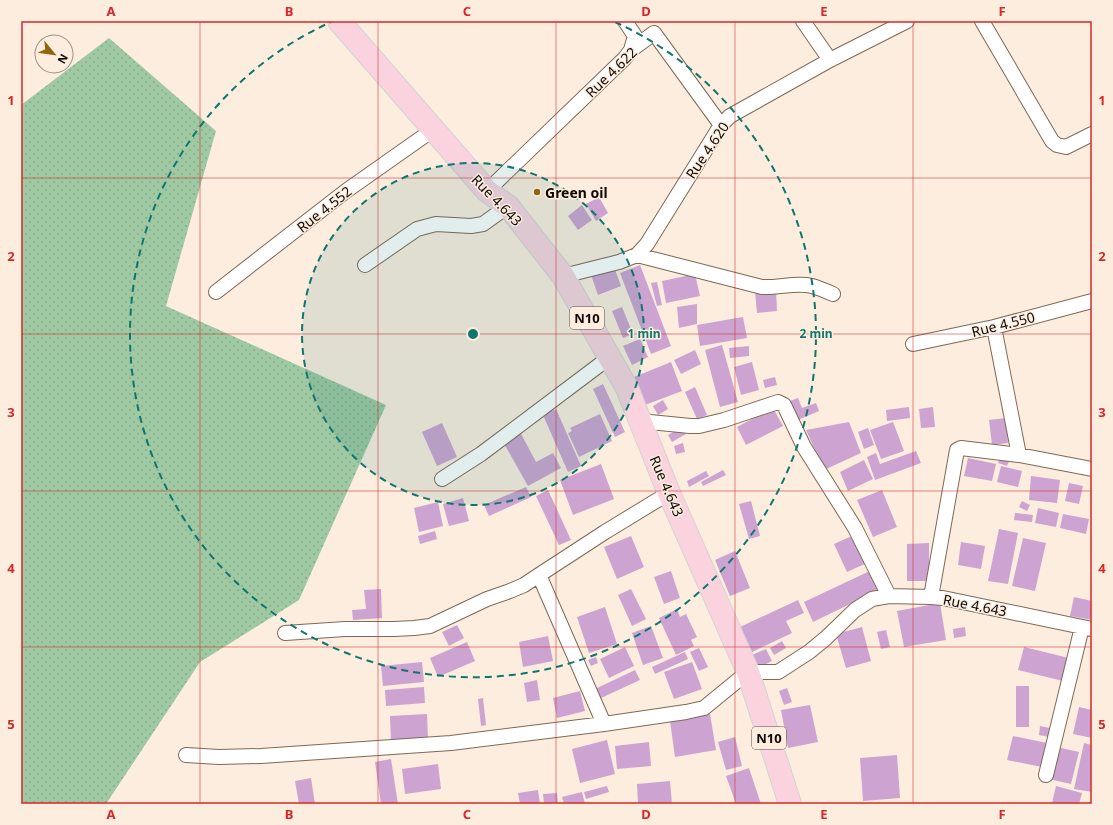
<svg xmlns="http://www.w3.org/2000/svg" width="1113" height="825" viewBox="0 0 1113 825" font-family="'Noto Sans',sans-serif">
  <style>
    .green { fill: url(#green-dots) }
    .building { fill: #cda4d1 }
    .lines { fill: none; stroke-linecap: round; stroke-linejoin: round }
    .minor-casing { stroke: #7e6955; stroke-width: 16 }
    .trunk-casing { stroke: #d4d3d2; stroke-width: 24 }
    .minor { stroke: #fff; stroke-width: 14 }
    .trunk { stroke: #fad3de; stroke-width: 22 }
    .grid { fill: none; stroke: #d62828; stroke-width: 1; stroke-opacity: 0.55 }
    .ring { fill: none; stroke: #0f766e; stroke-width: 2; stroke-dasharray: 7 5 }
    .poi-dot { fill: #8f660c; stroke: #fceddf; stroke-width: 1.5 }
    .labels { text-anchor: middle; dominant-baseline: central; stroke-width: 3; stroke-linejoin: round; paint-order: stroke }
    .shield { fill: #fceddf; stroke: #584d46; stroke-width: 1 }
    .shield-label { font-size: 13px; font-weight: bold; fill: #110904 }
    .street-label { font-size: 14px; fill: #110904; stroke: #fceddf }
    .poi-label { font-size: 14px; font-weight: bold; fill: #110904; stroke: #fceddf; text-anchor: start }
    .centre { fill: #0f766e; stroke: #fceddf; stroke-width: 2 }
    .ring-label { font-size: 12px; text-anchor: middle; font-weight: bold; fill: #0f766e; stroke: #fceddf; stroke-width: 3; stroke-linejoin: round; paint-order: stroke }
    .neatline { fill: none; stroke: #d62828; stroke-width: 1.5 }
    .grid-label { font-size: 13px; text-anchor: middle; font-weight: bold; fill: #d62828 }
  </style>
  <defs>
    <pattern id="green-dots" width="8" height="8" patternUnits="userSpaceOnUse"><rect width="8" height="8" fill="#9fc9a3"/><path d="M2 2h.1M6 6h.1" fill="none" stroke="#88ab8b" stroke-width="1.8" stroke-linecap="round"/></pattern>
  </defs>
  <rect width="100%" height="100%" fill="#fceddf"/>
  <path class="green" d="M109 38 216 131 166 306 386 405 299 600 200 662 106 804H21V105Z"/>
  <path class="building" d="M599 197 608 213 596 221 586 204Z
    M582 205 592 220 578 230 568 216Z
    M613 264 621 286 598 295 590 272Z
    M640 265 671 346 651 354 620 273Z
    M695 274 700 296 666 303 662 281Z
    M657 282 662 305 657 306 651 283Z
    M776 289 777 311 757 313 755 291Z
    M697 304V324L679 328 677 307Z
    M622 307 633 334 623 338 612 311Z
    M743 317 747 338 700 346 697 325Z
    M640 339 648 357 632 365 623 346Z
    M722 345 738 402 720 407 705 350Z
    M749 346V356L730 358 729 348Z
    M695 350 701 364 681 374 674 360Z
    M671 362 682 391 645 405 634 377Z
    M752 362 759 390 741 395 734 367Z
    M775 377 777 385 765 388 763 380Z
    M603 384 625 432 615 437 593 389Z
    M695 387 707 415 697 419 685 392Z
    M798 398 802 408 816 403 819 411 798 420 790 401Z
    M663 400 668 409 658 415 653 406Z
    M909 407 910 418 887 421 886 410Z
    M933 407 935 427 921 428 919 409Z
    M773 408 783 426 746 445 737 427Z
    M556 409 581 466 568 472 543 415Z
    M600 414 612 441 579 457 568 433 572 431 570 428Z
    M1006 418 1008 443 992 445 989 420Z
    M849 422 861 453 824 470 806 430Z
    M893 422 904 451 881 459 870 430Z
    M442 423 457 457 437 466 422 432Z
    M682 427 686 434 672 442 668 435Z
    M868 428 874 445 864 449 858 432Z
    M519 430 536 462 553 453 561 468 528 486 502 440Z
    M683 443 685 452 676 454 674 446Z
    M916 451 921 463 875 480 867 457 876 453 880 464Z
    M1001 456 1010 459 1007 466 998 463Z
    M968 458 996 464 992 481 964 476Z
    M864 460 873 479 848 491 840 472Z
    M601 464 614 499 573 515 560 480Z
    M1001 466 1022 471 1018 487 997 482Z
    M723 470 726 475 703 486 701 482Z
    M706 471 709 476 689 487 687 481Z
    M1031 476 1060 480 1057 503 1029 500Z
    M1069 483 1083 486 1079 504 1065 501Z
    M526 487 531 497 489 516 484 505Z
    M548 490 571 540 559 545 536 496Z
    M882 490 897 527 873 537 857 500Z
    M463 498 469 521 449 526 443 504Z
    M751 501 760 536 749 539 739 504Z
    M1022 501 1030 505 1027 511 1019 507Z
    M438 502 443 526 419 532 414 508Z
    M1038 508 1059 513 1056 527 1035 523Z
    M1015 513 1033 515 1032 522 1014 520Z
    M1063 514 1089 519 1086 534 1060 528Z
    M999 529 1018 533 1008 584 988 581Z
    M435 531 437 539 420 544 418 536Z
    M854 535 867 563 847 572 834 544Z
    M631 536 644 567 617 579 604 547Z
    M1023 538 1046 543 1035 591 1012 586Z
    M961 542 985 546 981 569 958 565Z
    M929 543V581H907V544Z
    M735 551 750 588 730 596 715 560Z
    M874 569 883 588 813 622 804 602Z
    M671 571 680 598 664 604 654 577Z
    M381 589 382 618 353 620 352 610 366 609 364 590Z
    M631 589 646 619 632 626 618 595Z
    M1074 597 1092 601V620L1070 616Z
    M798 600 804 613 786 621 792 633 752 652 740 627Z
    M940 603 946 640 904 647 897 611Z
    M605 607 617 644 589 653 577 617Z
    M677 609 680 617 686 614 697 637 691 640 694 646 676 655 659 618Z
    M457 625 464 638 449 646 442 632Z
    M651 626 663 658 643 665 632 633Z
    M862 627 871 661 846 668 836 634Z
    M965 627 966 636 954 638 953 629Z
    M886 630 890 647 881 649 877 632Z
    M548 636 553 661 523 667 519 642Z
    M782 641 786 648 774 655 770 648Z
    M467 642 475 661 438 677 430 658Z
    M625 647 634 666 609 678 600 659Z
    M1024 647 1069 658 1063 681 1018 670Z
    M699 648 708 667 699 671 690 652Z
    M766 649 772 661 758 668 752 655Z
    M685 652 688 659 655 674 652 667Z
    M596 657 598 663 591 666 588 660Z
    M422 662 424 682 383 686 381 666Z
    M692 662 702 689 674 699 664 672Z
    M635 670 640 680 599 699 595 689Z
    M537 680 540 700 527 702 524 683Z
    M1016 686H1029V727H1016Z
    M424 687 425 703 386 706 385 690Z
    M787 688 792 702 784 705 779 691Z
    M580 691 585 711 557 718 553 698Z
    M483 698 486 725 481 726 478 699Z
    M810 705 818 742 788 748 781 710Z
    M1079 707 1092 710V738L1073 734Z
    M427 714 428 739 391 741 390 716Z
    M710 714 716 750 675 757 670 721Z
    M1040 726 1050 728 1049 737 1039 735Z
    M1013 736 1047 743 1042 767 1007 760Z
    M735 737 742 766 726 770 718 742Z
    M607 740 615 774 580 783 572 749Z
    M649 742 651 766 617 769 615 746Z
    M1084 743 1092 745 1091 777H1092V792L1074 789Z
    M1057 747 1079 752 1071 784 1049 779Z
    M897 755 900 798 863 801 860 758Z
    M391 759 398 804H381L375 762Z
    M438 764 441 789 405 794 402 769Z
    M749 768 761 804H736L726 776Z
    M311 778 315 804H299L295 781Z
    M670 781 672 804H638L637 784Z
    M607 786 609 792 586 799 584 792Z
    M1056 786 1082 793 1079 804H1056L1052 803Z
    M538 790 540 804H520L518 793Z
    M582 792 585 804H564L562 797Z
    M557 793 558 804H544L543 794Z"/>
  <g class="lines">
    <defs>
      <path id="minor" d="M625 21 635 36 631 50
        M982 21 1052 141 1057 145 1066 147 1092 134
        M830 60 907 21
        M487 191 625 58 631 50 654 33 721 125
        M637 255 762 287C779 288 796 282 812 286 819 288 826 291 833 294
        M365 265 417 229 436 224 471 226 483 224 508 206
        M563 276 619 262 637 255 647 244 721 125 730 116 830 60 803 21
        M216 292 346 191 434 129
        M994 327 1019 455
        M913 344 994 327 1092 301
        M640 421 690 426H699L724 420 778 402 784 405 804 447 855 528 889 596
        M442 479 481 454 610 357
        M931 597 957 450 961 448 1019 455 1092 469
        M285 633 345 629H394L414 628 430 626 487 599 510 591 524 585 539 575
        M604 724 539 575 605 532 669 493
        M186 755 219 757 261 756 451 743 604 724 686 712 704 708 748 672H778L809 652 826 638 855 610 872 599 889 596 931 597 943 598 1092 629
        M1046 775 1082 627"/>
      <path id="trunk" d="M339 21 487 191 508 206 563 276 627 388 669 493 748 672 790 804"/>
    </defs>
    <use href="#minor" class="minor-casing"/>
    <use href="#trunk" class="trunk-casing"/>
    <use href="#minor" class="minor"/>
    <use href="#trunk" class="trunk"/>
  </g>
  <path class="grid" d="M200 21V804M378 21V804M556 21V804M735 21V804M913 21V804M21 178H1092M21 334H1092M21 491H1092M21 647H1092"/>
  <circle cx="473" cy="334" r="171" fill="#0f766e" fill-opacity=".12"/>
  <g class="ring">
    <circle cx="473" cy="334" r="171"/>
    <path d="M615 22A343 343 0 1 1 331 22"/>
  </g>
  <circle class="poi-dot" cx="537" cy="192" r="4"/>
  <g class="labels">
    <g class="shield">
      <rect x="570" y="307" width="34" height="22" rx="3"/>
      <rect x="752" y="727" width="34" height="22" rx="3"/>
    </g>
    <g class="shield-label">
      <text x="587" y="318">N10</text>
      <text x="769" y="738">N10</text>
    </g>
    <g class="street-label">
      <text transform="translate(611 72) rotate(-44)">Rue 4.622</text>
      <text transform="translate(707 150) rotate(-56)">Rue 4.620</text>
      <text transform="translate(497 200) rotate(46)">Rue 4.643</text>
      <text transform="translate(324 209) rotate(-38)">Rue 4.552</text>
      <text transform="translate(1003 324) rotate(-14)">Rue 4.550</text>
      <text transform="translate(667 486) rotate(67)">Rue 4.643</text>
      <text transform="translate(975 605) rotate(11)">Rue 4.643</text>
    </g>
    <g class="poi-label">
      <text x="545" y="192">Green oil</text>
    </g>
  </g>
  <circle cx="473" cy="334" r="6" class="centre"/>
  <g class="ring-label">
    <text x="644" y="338">1 min</text>
    <text x="816" y="338">2 min</text>
  </g>
  <rect width="1113" height="825" fill="none" stroke="#fceddf" stroke-width="44"/>
  <g transform="translate(54 54) rotate(119)"><circle r="19" fill="#fceddf" stroke="#9e9287"/>
  <path d="M0-3L7 15L0 10L-7 15Z" fill="#8f660c"/>
  <text y="-6" font-size="11" font-weight="bold" text-anchor="middle" fill="#110904">N</text>
  </g>
  <rect x="22" y="22" width="1069" height="781" class="neatline"/>
  <g class="grid-label">
    <text x="111" y="16">A</text>
    <text x="289" y="16">B</text>
    <text x="467" y="16">C</text>
    <text x="646" y="16">D</text>
    <text x="824" y="16">E</text>
    <text x="1002" y="16">F</text>
    <text x="11" y="105">1</text>
    <text x="1102" y="105">1</text>
    <text x="11" y="261">2</text>
    <text x="1102" y="261">2</text>
    <text x="11" y="417">3</text>
    <text x="1102" y="417">3</text>
    <text x="11" y="573">4</text>
    <text x="1102" y="573">4</text>
    <text x="11" y="729">5</text>
    <text x="1102" y="729">5</text>
    <text x="111" y="819">A</text>
    <text x="289" y="819">B</text>
    <text x="467" y="819">C</text>
    <text x="646" y="819">D</text>
    <text x="824" y="819">E</text>
    <text x="1002" y="819">F</text>
  </g>
</svg>
